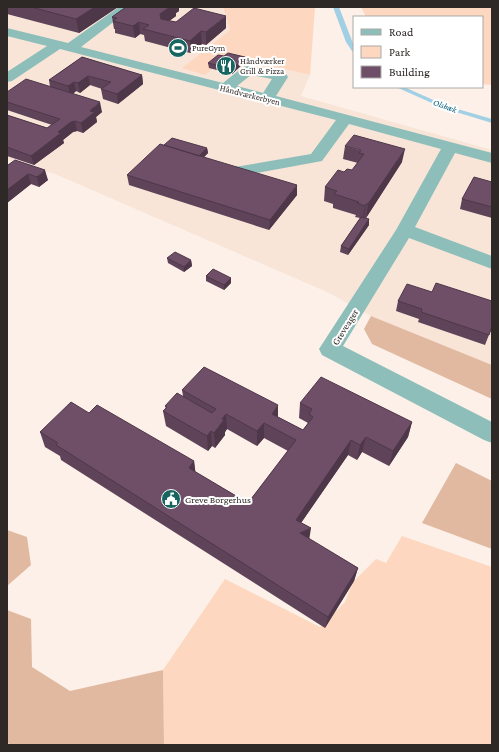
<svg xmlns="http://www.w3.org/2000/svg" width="499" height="752" viewBox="0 0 499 752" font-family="'Crimson Pro',serif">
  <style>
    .built { fill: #f8e5d8 }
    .green { fill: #fdd7bf }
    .forest { fill: #e0b9a0 }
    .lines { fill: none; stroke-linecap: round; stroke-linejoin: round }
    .stream { fill: #a1cfe4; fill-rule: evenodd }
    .minor { fill: #8dbeb9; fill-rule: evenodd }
    .wall { fill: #5f4459 }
    .shaded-wall { fill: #4e3749 }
    .building { fill: #6f4f68; stroke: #4e3749 }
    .labels { text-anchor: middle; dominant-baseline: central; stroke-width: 4; stroke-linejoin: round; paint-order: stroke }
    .far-poi-label { font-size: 9px; fill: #2e2926; stroke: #fff; text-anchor: start }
    .far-street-label { font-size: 9px; fill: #2e2926; stroke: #fff }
    .far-water-label { font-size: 9px; font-style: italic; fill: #005c79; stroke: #fff }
    .street-label { font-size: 10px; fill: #2e2926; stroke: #fff }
    .poi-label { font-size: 10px; fill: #2e2926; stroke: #fff; text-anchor: start }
  </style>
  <rect width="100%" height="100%" fill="#fcf0e8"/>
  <path class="built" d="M7 7H223L230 30 182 68 228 56 310 75 301 96 492 150V365L371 316 327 292 55 174 7 160Z"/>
  <path class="green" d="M223 7H315L310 75 228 56 205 75 182 68 230 30Z
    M361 7H492V85L482 84V17H366Z
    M402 536 492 567V745H164L163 670 225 579 320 627 345 602 353 582 376 559 386 563Z"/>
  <path class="forest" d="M371 316 492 365V399L372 344 364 329Z
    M456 463 492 481V549L422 523Z
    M7 530 27 537 31 565 7 586Z
    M7 610 31 619 32 667 70 691 163 670 164 745H10L7 742Z"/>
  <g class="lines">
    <path class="stream" d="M333 7H339L354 46V52L352 51 346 42Z
      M396 87H404L447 106 492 119V123L443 108Z"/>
    <path class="minor" d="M119 7H133L81 47 223 83 243 67 248 66 286 74 288 77 276 96 492 153V163L455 153 415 227 492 256V269L409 238 343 346 492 422V443L484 440 322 355 319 349 396 230 441 149 349 124 322 161 241 176 235 175 233 171 235 167 311 154 336 120 60 49 12 81 7 82V72L47 46 7 36V28L68 43ZM251 75 272 79 263 93 237 86Z"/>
  </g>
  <path class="wall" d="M7 7H118L79 33 7 14Z
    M126 7H179V11L176 13V16L169 21 176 22 226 28 206 45 202 44 190 53 145 41 144 35 140 34 135 38 115 33V29H114L112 17Z
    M224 56 245 57V62L232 74 209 68 208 63Z
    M82 57 142 75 143 84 118 104 103 99 101 89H102L90 85 80 93 76 91 73 94 102 112 96 117 97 122 83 133 77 131 73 132 63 140 64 143 34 165 7 156V115L47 128 52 125 7 110V92L50 87 49 80Z
    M164 145 207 148 208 153 204 157 297 195 269 230 129 185 127 175Z
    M345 146 402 162 366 218 369 219V225L348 255 340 252 341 246 360 218 355 217 356 215 333 208V204L324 201 325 187 344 172 352 170 358 163 343 159Z
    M7 165 48 180 39 187 31 184 7 203Z
    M492 182V218L460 209 462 199Z
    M167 258 191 260 192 266 184 272 168 263Z
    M206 276 231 278V283L224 290 206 281Z
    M432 292 492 327 485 345 418 322 419 319 396 311 398 301Z
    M182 390 278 417 303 430 308 423 299 418 300 403 412 422 408 437 389 466 362 452 357 460 348 455 301 523 309 539 358 568 354 581 325 628 61 460 60 456 45 447 40 432 89 413 194 461 195 472 248 503 288 451 264 438 257 446 227 429 225 432V435L215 448 212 446 208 451 166 426 163 411 166 409 165 406 183 396Z"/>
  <path class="shaded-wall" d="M95 7H118L79 33 76 19Z
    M170 7H179V11L176 13V16L161 27 160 14Z
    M226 16V28L206 45V32Z
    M139 22 140 34 135 38 133 26Z
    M201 31 202 44 190 53V41Z
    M245 57V62L232 74V69Z
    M142 75 143 84 118 104 117 94Z
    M88 76 90 85 80 93 78 83Z
    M74 82 76 91 70 96 68 86Z
    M100 102 102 112 96 117 97 122 83 133 81 123 90 111Z
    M75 121 77 131 73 132 63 140 64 143 34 165 31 156 58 132 71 122Z
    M207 148 208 153 197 164V159Z
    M405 149 402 162 366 218 368 204Z
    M45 170 48 180 39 187 37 177Z
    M28 174 31 184 7 203V190Z
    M297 185V195L269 230 270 220Z
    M366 204 364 217 363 219 365 206Z
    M369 219V225L348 255 349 249Z
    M191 260 192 266 184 272V267Z
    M231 278V283L224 290V285Z
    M278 405V421L272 414Z
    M226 414 227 429 225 432V435L215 448 214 433Z
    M412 422 408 437 389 466 393 451Z
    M264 423V438L257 446V431Z
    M211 431 212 446 208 451 207 436Z
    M366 437 362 452 357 460 360 445Z
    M351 440 348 455 294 533 296 520Z
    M194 461 196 476 189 468Z
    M311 528 309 541 300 533Z
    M358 568 354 581 325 628 328 617Z"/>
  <path class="building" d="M31 7H95L76 19Z
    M126 7H170L160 14 161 19 176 22 194 8 226 16 206 32 201 31 190 41 143 29 149 25 139 22 133 26 113 21 117 18 112 17Z
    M228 53 245 57 232 69 208 63 218 55 224 56Z
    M82 57 142 75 117 94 101 89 111 82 88 76 78 83 74 82 68 86 49 80Z
    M26 79 100 102 90 111 95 112 81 123 75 121 71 122 58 132 61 133 31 156 7 147V115L47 128 60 119 7 102V92Z
    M354 135 405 149 368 204H366L365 206 357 203 359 202 334 194 337 191 325 187 338 170 344 172 347 169 352 170 364 154 359 153 361 150 345 146Z
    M172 138 207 148 199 156 164 145Z
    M160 144 297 185 270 220 127 175Z
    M15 160 45 170 37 177 28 174 7 190V165H8Z
    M474 177 492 182V207L462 199Z
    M361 217 369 219 349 249 341 246Z
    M175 252 191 260 184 267 167 258Z
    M213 269 231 278 224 285 206 276Z
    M436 283 492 301V326L489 335 421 312 422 309 398 301 407 284 432 292Z
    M204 367 278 405 272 414 303 430 313 417 309 414 312 409 300 403 321 377 412 422 393 451 366 437 360 445 351 440 296 520 311 528 300 533 358 568 328 617 56 445 58 443 40 432 71 402 89 413 97 405 194 461 189 468 248 503 296 440 264 423 257 431 226 414 222 419 224 420 214 433 211 431 207 436 163 411 167 407 165 406 177 393 212 413 216 409 182 390Z"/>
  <defs>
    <symbol id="stadium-disc" viewBox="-11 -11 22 22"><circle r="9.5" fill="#176561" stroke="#fff"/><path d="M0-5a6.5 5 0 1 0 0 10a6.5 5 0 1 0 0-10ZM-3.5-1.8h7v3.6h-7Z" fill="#fff"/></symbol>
    <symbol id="restaurant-disc" viewBox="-11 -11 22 22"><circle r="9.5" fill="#176561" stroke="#fff"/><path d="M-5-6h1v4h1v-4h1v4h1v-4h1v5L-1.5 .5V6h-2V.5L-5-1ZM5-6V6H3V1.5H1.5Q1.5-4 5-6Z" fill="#fff"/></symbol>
    <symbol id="civic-disc" viewBox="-11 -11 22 22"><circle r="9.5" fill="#176561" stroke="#fff"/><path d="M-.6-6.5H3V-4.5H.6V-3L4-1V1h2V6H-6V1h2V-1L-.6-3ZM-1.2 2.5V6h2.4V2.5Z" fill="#fff"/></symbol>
  </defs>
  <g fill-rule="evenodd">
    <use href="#stadium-disc" x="167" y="37" width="22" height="22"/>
    <use href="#restaurant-disc" x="215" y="55" width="22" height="22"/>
    <use href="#civic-disc" x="160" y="488" width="22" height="22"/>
  </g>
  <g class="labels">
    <g class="far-poi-label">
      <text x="192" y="48">PureGym</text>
      <text x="240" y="61">Håndværker<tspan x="240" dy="10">Grill &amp; Pizza</tspan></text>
    </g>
    <g class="far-street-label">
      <text transform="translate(250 95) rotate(14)">Håndværkerbyen</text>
    </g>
    <g class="far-water-label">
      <text transform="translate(445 106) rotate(20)">Olsbæk</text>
    </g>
    <g class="street-label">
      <text transform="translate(345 327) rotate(-58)">Greveager</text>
    </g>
    <g class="poi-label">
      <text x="185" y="499">Greve Borgerhus</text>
    </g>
  </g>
  <rect width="499" height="752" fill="none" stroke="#2e2926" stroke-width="16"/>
  <rect x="353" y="16" width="130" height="72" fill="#ffffff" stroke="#aba9a8"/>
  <rect x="361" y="29" width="20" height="6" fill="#8dbeb9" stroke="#aba9a8"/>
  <text x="389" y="36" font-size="12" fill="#2e2926">Road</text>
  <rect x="361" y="46" width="20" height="12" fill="#fdd7bf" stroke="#aba9a8"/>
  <text x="389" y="56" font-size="12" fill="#2e2926">Park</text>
  <rect x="361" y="66" width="20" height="12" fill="#6f4f68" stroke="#aba9a8"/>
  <text x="389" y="76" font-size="12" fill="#2e2926">Building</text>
</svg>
